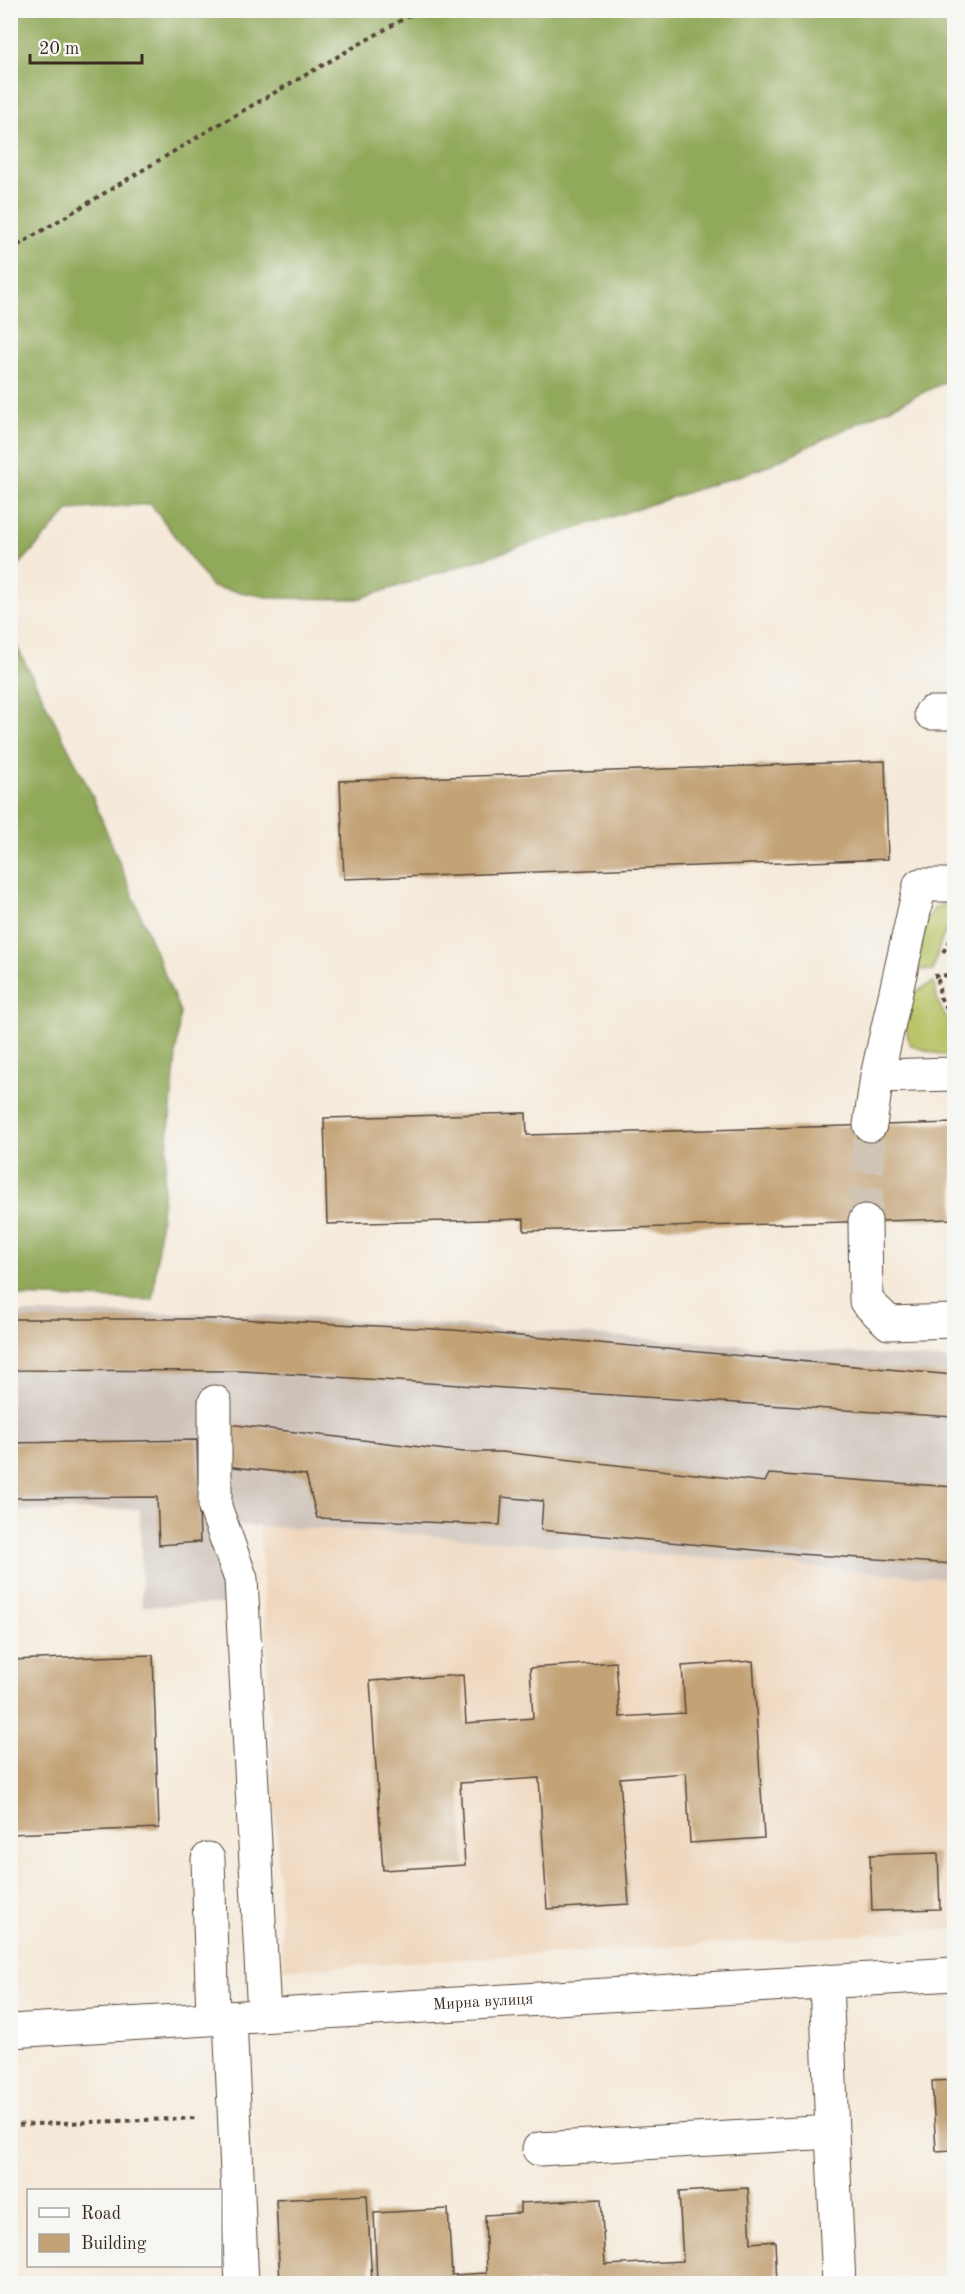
<svg xmlns="http://www.w3.org/2000/svg" width="965" height="2294" viewBox="0 0 965 2294" font-family="'Old Standard TT',serif">
  <style>
    .built { fill: #efd6bc }
    .industrial { fill: #cdc2b9 }
    .green { fill: #b7c365; stroke: #797642; stroke-width: 1.5 }
    .forest { fill: #91a95a; stroke: #666a3c; stroke-width: 1.5 }
    .building { fill: #c3a276 }
    .lines { fill: none; stroke-linecap: round; stroke-linejoin: round }
    .minor-tunnel { stroke: #d0c4b4; stroke-width: 33; stroke-dasharray: 33 16; stroke-linecap: butt }
    .minor-casing { stroke: #57473a; stroke-width: 35 }
    .path { stroke: #57473a; stroke-width: 4; stroke-dasharray: 4.5 4.5; stroke-linecap: butt }
    .minor { stroke: #fff; stroke-width: 33 }
    .labels { text-anchor: middle; dominant-baseline: central; stroke-width: 6; stroke-linejoin: round; paint-order: stroke }
    .street-label { font-size: 16px; fill: #3b2a1e; stroke: #f6f6f2 }
  </style>
  <rect width="100%" height="100%" fill="#f6f6f2"/>
  <filter id="ink" filterUnits="userSpaceOnUse"><feTurbulence type="fractalNoise" baseFrequency=".0167" numOctaves="2"/><feDisplacementMap in="SourceGraphic" scale="12" xChannelSelector="R" yChannelSelector="G"/><feConvolveMatrix kernelMatrix="1 2 1 2 8 2 1 2 1" color-interpolation-filters="sRGB"/></filter>
  <filter id="wash" filterUnits="userSpaceOnUse"><feTurbulence type="fractalNoise" baseFrequency=".008" numOctaves="4" result="noise"/><feDisplacementMap in="SourceGraphic" scale="24" xChannelSelector="R" yChannelSelector="G"/><feGaussianBlur stdDeviation="1.35" result="paint"/><feColorMatrix in="noise" values="0 0 0 0 0 0 0 0 0 0 0 0 0 0 0 0 0 1.4 0 .05"/><feComposite in="paint" operator="in"/></filter>
  <g filter="url(#wash)">
    <rect width="100%" height="100%" fill="#f5eada"/>
    <path class="built" d="M260 1525 389 1532 954 1579V1929L283 1970Z"/>
    <path class="industrial" d="M10 1313 237 1314 463 1326 954 1360V1579L389 1532 230 1525V1604L142 1606 140 1509 11 1511Z"/>
    <path class="green" d="M949 901H954V924C940 932 937 956 933 971L916 969 928 917 935 908Z
      M934 982C937 1000 940 1013 954 1025V1057L931 1052 909 1044 905 1021 911 994Z"/>
    <path class="forest" d="M11 10 954 11V378L760 469 358 599 273 598 212 587 151 504 69 510 11 574Z
      M10 633 91 793 180 1012 153 1300 11 1296Z"/>
    <g id="blocks">
      <path class="building" d="M885 761 888 859 344 879 340 781Z
        M526 1113 527 1135 954 1123V1219L524 1231V1219L327 1224 324 1118Z
        M10 1319H241L453 1330 954 1375V1417L242 1371 10 1370Z
        M228 1424 463 1452H502L765 1482 769 1474 954 1487V1564L798 1554 541 1530 543 1501 502 1497 500 1525 317 1518 306 1475 225 1466Z
        M197 1440 200 1542 159 1545 157 1497 10 1498V1443Z
        M153 1655 159 1828 10 1834V1660Z
        M753 1661 764 1838 690 1843 686 1773 620 1778 629 1904 547 1909 539 1778 460 1783 465 1865 383 1870 370 1681 463 1675 466 1723 533 1718 530 1668 616 1662 620 1717 685 1713 682 1666Z
        M938 1853 940 1909 872 1911 870 1855Z
        M954 2080V2150L936 2151 932 2081Z
        M748 2188 751 2243 775 2241 777 2283H377L374 2213 448 2209 452 2275 487 2273 485 2215 520 2213V2203L601 2199 605 2265 683 2261 679 2192Z
        M367 2195 372 2283H280L276 2200Z"/>
    </g>
  </g>
  <g filter="url(#ink)">
    <use href="#blocks" fill-opacity="0" stroke="#57473a" stroke-width="1.5"/>
    <g class="lines">
      <path class="minor-tunnel" d="M865 1221 870 1125"/>
      <defs>
        <g id="minor">
          <path d="M931 713H954"/>
          <path d="M877 1076 954 1074"/>
          <path d="M870 1125 877 1076 920 885H954"/>
          <path d="M865 1221 866 1301 889 1323 954 1321"/>
          <path d="M215 1402V1507L241 1579 264 2015"/>
          <path d="M208 1859 213 2018"/>
          <path d="M230 2018 242 2284"/>
          <path id="s1" d="M10 2031 954 1974"/>
          <path d="M832 2132 839 2284"/>
          <path d="M539 2149 832 2132 826 1981"/>
        </g>
      </defs>
      <use href="#minor" class="minor-casing"/>
      <path class="path" d="M10 250 211 129 419 10
        M943 952 954 935
        M934 976 954 975
        M938 979 940 997 954 1019
        M10 2125 199 2118"/>
      <use href="#minor" class="minor"/>
    </g>
  </g>
  <g class="labels">
    <g class="street-label">
      <text stroke="none"><textPath href="#s1" startOffset="474">Мирна вулиця</textPath></text>
    </g>
  </g>
  <rect width="965" height="2294" fill="none" stroke="#f6f6f2" stroke-width="36"/>
  <rect x="27" y="2189" width="195" height="78" fill="#f6f6f2" stroke="#aba49d" stroke-width="1.5"/>
  <rect x="39" y="2208" width="30" height="9" fill="#ffffff" stroke="#aba49d" stroke-width="1.5"/>
  <text x="81" y="2219" font-size="18" fill="#3b2a1e">Road</text>
  <rect x="39" y="2234" width="30" height="18" fill="#c3a276" stroke="#aba49d" stroke-width="1.5"/>
  <text x="81" y="2249" font-size="18" fill="#3b2a1e">Building</text>
  <path d="M30 54v9h112v-9" fill="none" stroke="#3b2a1e" stroke-width="3"/>
  <text x="39" y="54" font-size="18" fill="#3b2a1e" stroke="#f6f6f2" stroke-width="4.5" paint-order="stroke">20 m</text>
</svg>
